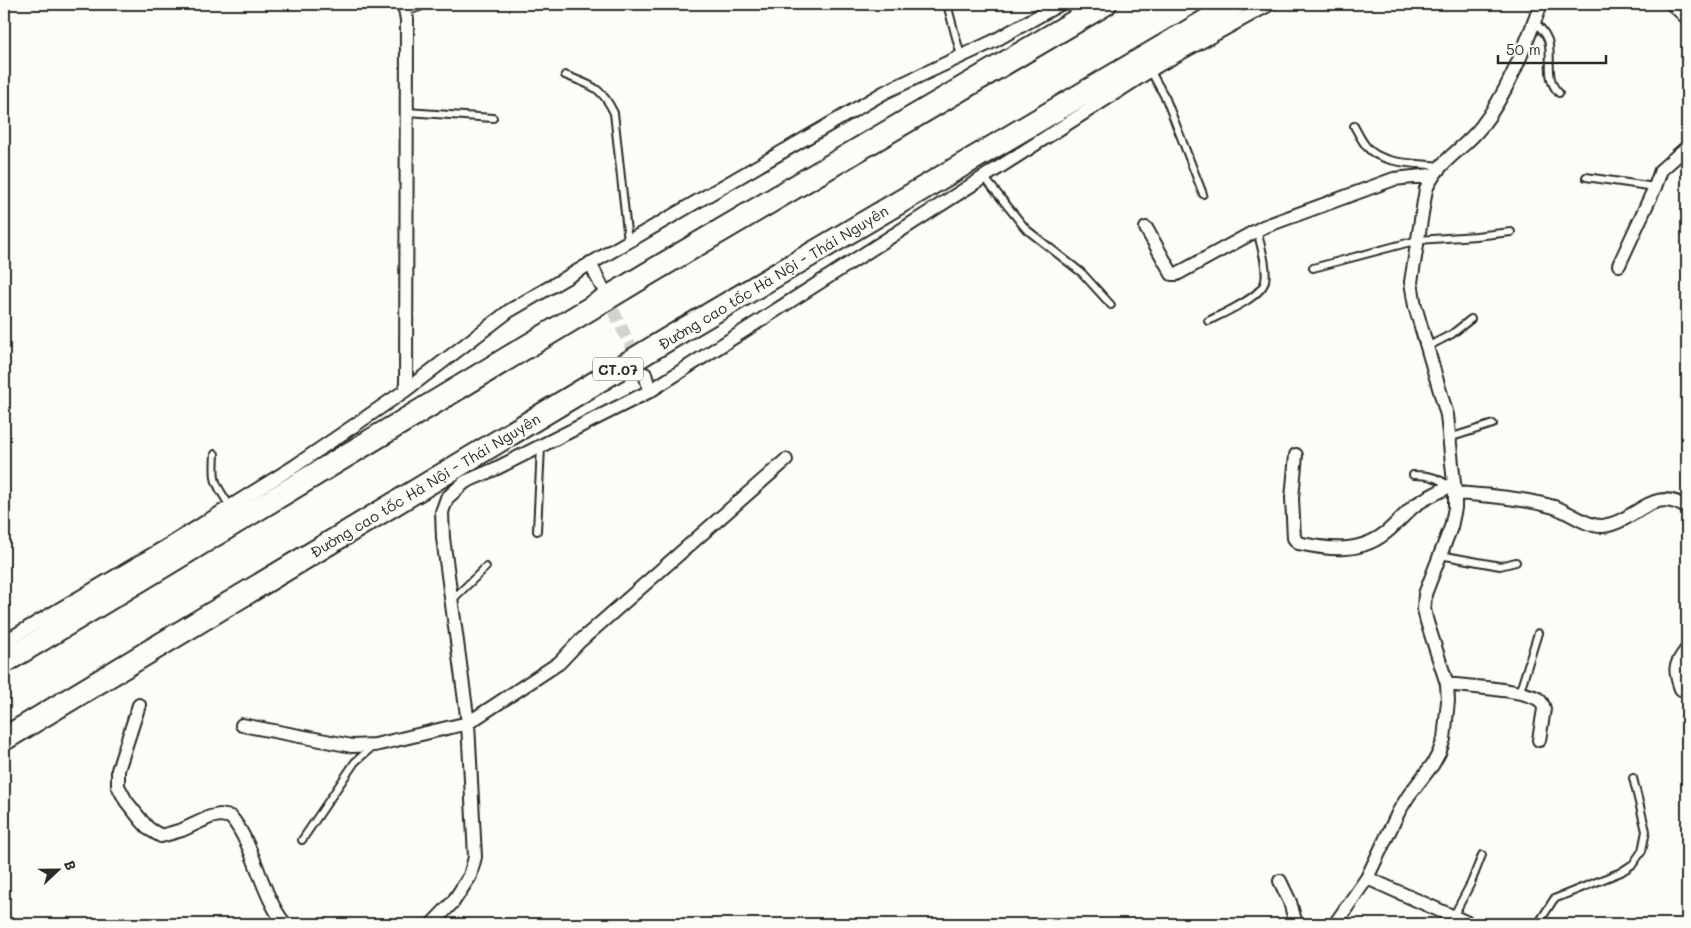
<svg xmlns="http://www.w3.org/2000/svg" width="1691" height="928" viewBox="0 0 1691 928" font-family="Mali,sans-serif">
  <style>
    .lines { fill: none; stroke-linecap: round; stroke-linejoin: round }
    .street-tunnel { stroke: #d3d2ce; stroke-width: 12; stroke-dasharray: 12 6; stroke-linecap: butt }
    .lane-casing { stroke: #2b2b2b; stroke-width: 10 }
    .street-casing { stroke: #2b2b2b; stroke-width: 16 }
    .highway-casing { stroke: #2b2b2b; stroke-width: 26 }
    .lane { stroke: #fdfcf7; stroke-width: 6 }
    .street { stroke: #fdfcf7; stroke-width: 12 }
    .highway { stroke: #fdfcf7; stroke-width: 22 }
    .labels { text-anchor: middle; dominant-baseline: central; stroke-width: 4; stroke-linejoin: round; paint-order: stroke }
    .shield { fill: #fdfcf7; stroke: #6a6a68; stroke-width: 1 }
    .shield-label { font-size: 14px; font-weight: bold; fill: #2b2b2b }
    .street-label { font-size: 15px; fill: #2b2b2b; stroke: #fdfcf7 }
  </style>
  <rect width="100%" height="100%" fill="#fdfcf7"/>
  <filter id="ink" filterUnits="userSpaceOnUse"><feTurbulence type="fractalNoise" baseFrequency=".02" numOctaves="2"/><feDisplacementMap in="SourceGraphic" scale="10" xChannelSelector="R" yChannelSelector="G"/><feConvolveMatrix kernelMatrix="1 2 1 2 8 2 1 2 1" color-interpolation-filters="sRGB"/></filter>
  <g filter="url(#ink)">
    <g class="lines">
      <path class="street-tunnel" d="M605 294 639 363"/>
      <defs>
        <path id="lane" d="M947 4 961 56
          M1534 21C1540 27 1545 32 1548 40 1553 58 1544 79 1559 93
          M1150 70 1166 99 1203 194
          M565 75C592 86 601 86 614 113L628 241
          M407 112 493 118
          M1354 126C1358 133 1361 140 1366 146 1380 165 1418 163 1440 166
          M984 177 1026 229 1082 273 1111 305
          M1586 177 1655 187
          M1313 268 1418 240 1476 236 1511 232
          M1208 321C1222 314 1262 297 1265 281 1268 266 1260 244 1257 230
          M1427 347 1452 334 1471 319
          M1449 438 1493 424
          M215 454C213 483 215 483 230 506
          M1413 475C1428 475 1437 477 1449 486
          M537 531 541 446
          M1440 555 1500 566 1516 562
          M452 600 486 567
          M1519 694 1538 633
          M302 840 355 762 371 748
          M1453 917 1471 883 1482 855
          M1538 924 1554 899 1621 872 1633 864 1642 851 1646 831 1633 778"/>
        <path id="street" d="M401 4 405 9 407 20 406 390
          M1672 4 1687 18
          M405 9 419 4
          M1146 228 1172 274H1177L1263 227 1394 179 1432 175
          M590 263 601 285
          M1619 265 1655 187 1661 170 1687 147
          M645 374 650 391
          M1296 455 1292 498 1294 538 1298 543C1330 550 1362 554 1389 530 1398 522 1405 514 1414 506 1426 497 1441 492 1454 483
          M1455 493C1486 495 1524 498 1554 507 1570 512 1587 527 1603 526 1636 522 1653 484 1687 508
          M4 642 170 544 295 466 406 390 509 311 885 92 994 41 1060 4
          M1447 684C1469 687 1521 689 1538 699 1542 702 1543 704 1544 709L1539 740
          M1681 689C1674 670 1674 665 1687 649
          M139 705 118 770V786L126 801 141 820 149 829 161 836 182 830 210 817 220 815 231 817C256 848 260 893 285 924
          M242 725 352 746 375 745 468 723 559 663 579 642 786 460
          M1367 878 1470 924
          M1280 881 1290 902 1296 924
          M432 924 453 902 470 876 475 857 468 723 443 538 442 512 447 498 465 482 495 469 650 391 1159 65 1270 4
          M1335 924 1367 878 1399 811 1409 795 1433 764 1439 753 1444 739 1448 701 1447 684 1427 622 1424 609 1425 594 1451 527 1455 508V493L1447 415 1415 306 1411 282 1426 189C1440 159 1462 151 1481 127 1509 91 1525 46 1541 4"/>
        <path id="highway" d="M4 662 649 273 1105 4
          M4 739 678 333 1235 4"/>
      </defs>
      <use href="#lane" class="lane-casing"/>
      <use href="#street" class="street-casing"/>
      <use href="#highway" class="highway-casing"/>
      <use href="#lane" class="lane"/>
      <use href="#street" class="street"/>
      <use href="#highway" class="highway"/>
    </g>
  </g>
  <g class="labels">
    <rect class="shield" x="593" y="357.5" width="50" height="23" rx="4"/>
    <g class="shield-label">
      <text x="618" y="369">CT.07</text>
    </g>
    <g class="street-label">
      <text transform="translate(773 277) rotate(-31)">Đường cao tốc Hà Nội - Thái Nguyên</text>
      <text transform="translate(425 485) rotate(-31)">Đường cao tốc Hà Nội - Thái Nguyên</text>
    </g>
  </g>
  <rect width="1691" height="928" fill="none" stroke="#fdfcf7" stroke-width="20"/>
  <rect x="10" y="10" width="1671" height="908" fill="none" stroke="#2b2b2b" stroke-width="2" filter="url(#ink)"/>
  <g transform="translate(58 870) rotate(68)" stroke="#fdfcf7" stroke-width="4" paint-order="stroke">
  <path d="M0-4L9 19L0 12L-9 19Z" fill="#2b2b2b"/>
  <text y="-8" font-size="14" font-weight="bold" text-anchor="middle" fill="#2b2b2b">B</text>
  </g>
  <path d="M1498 55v8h108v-8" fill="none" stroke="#2b2b2b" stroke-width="2.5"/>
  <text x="1506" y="55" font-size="15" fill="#2b2b2b" stroke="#fdfcf7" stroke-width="4" paint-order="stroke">50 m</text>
</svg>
